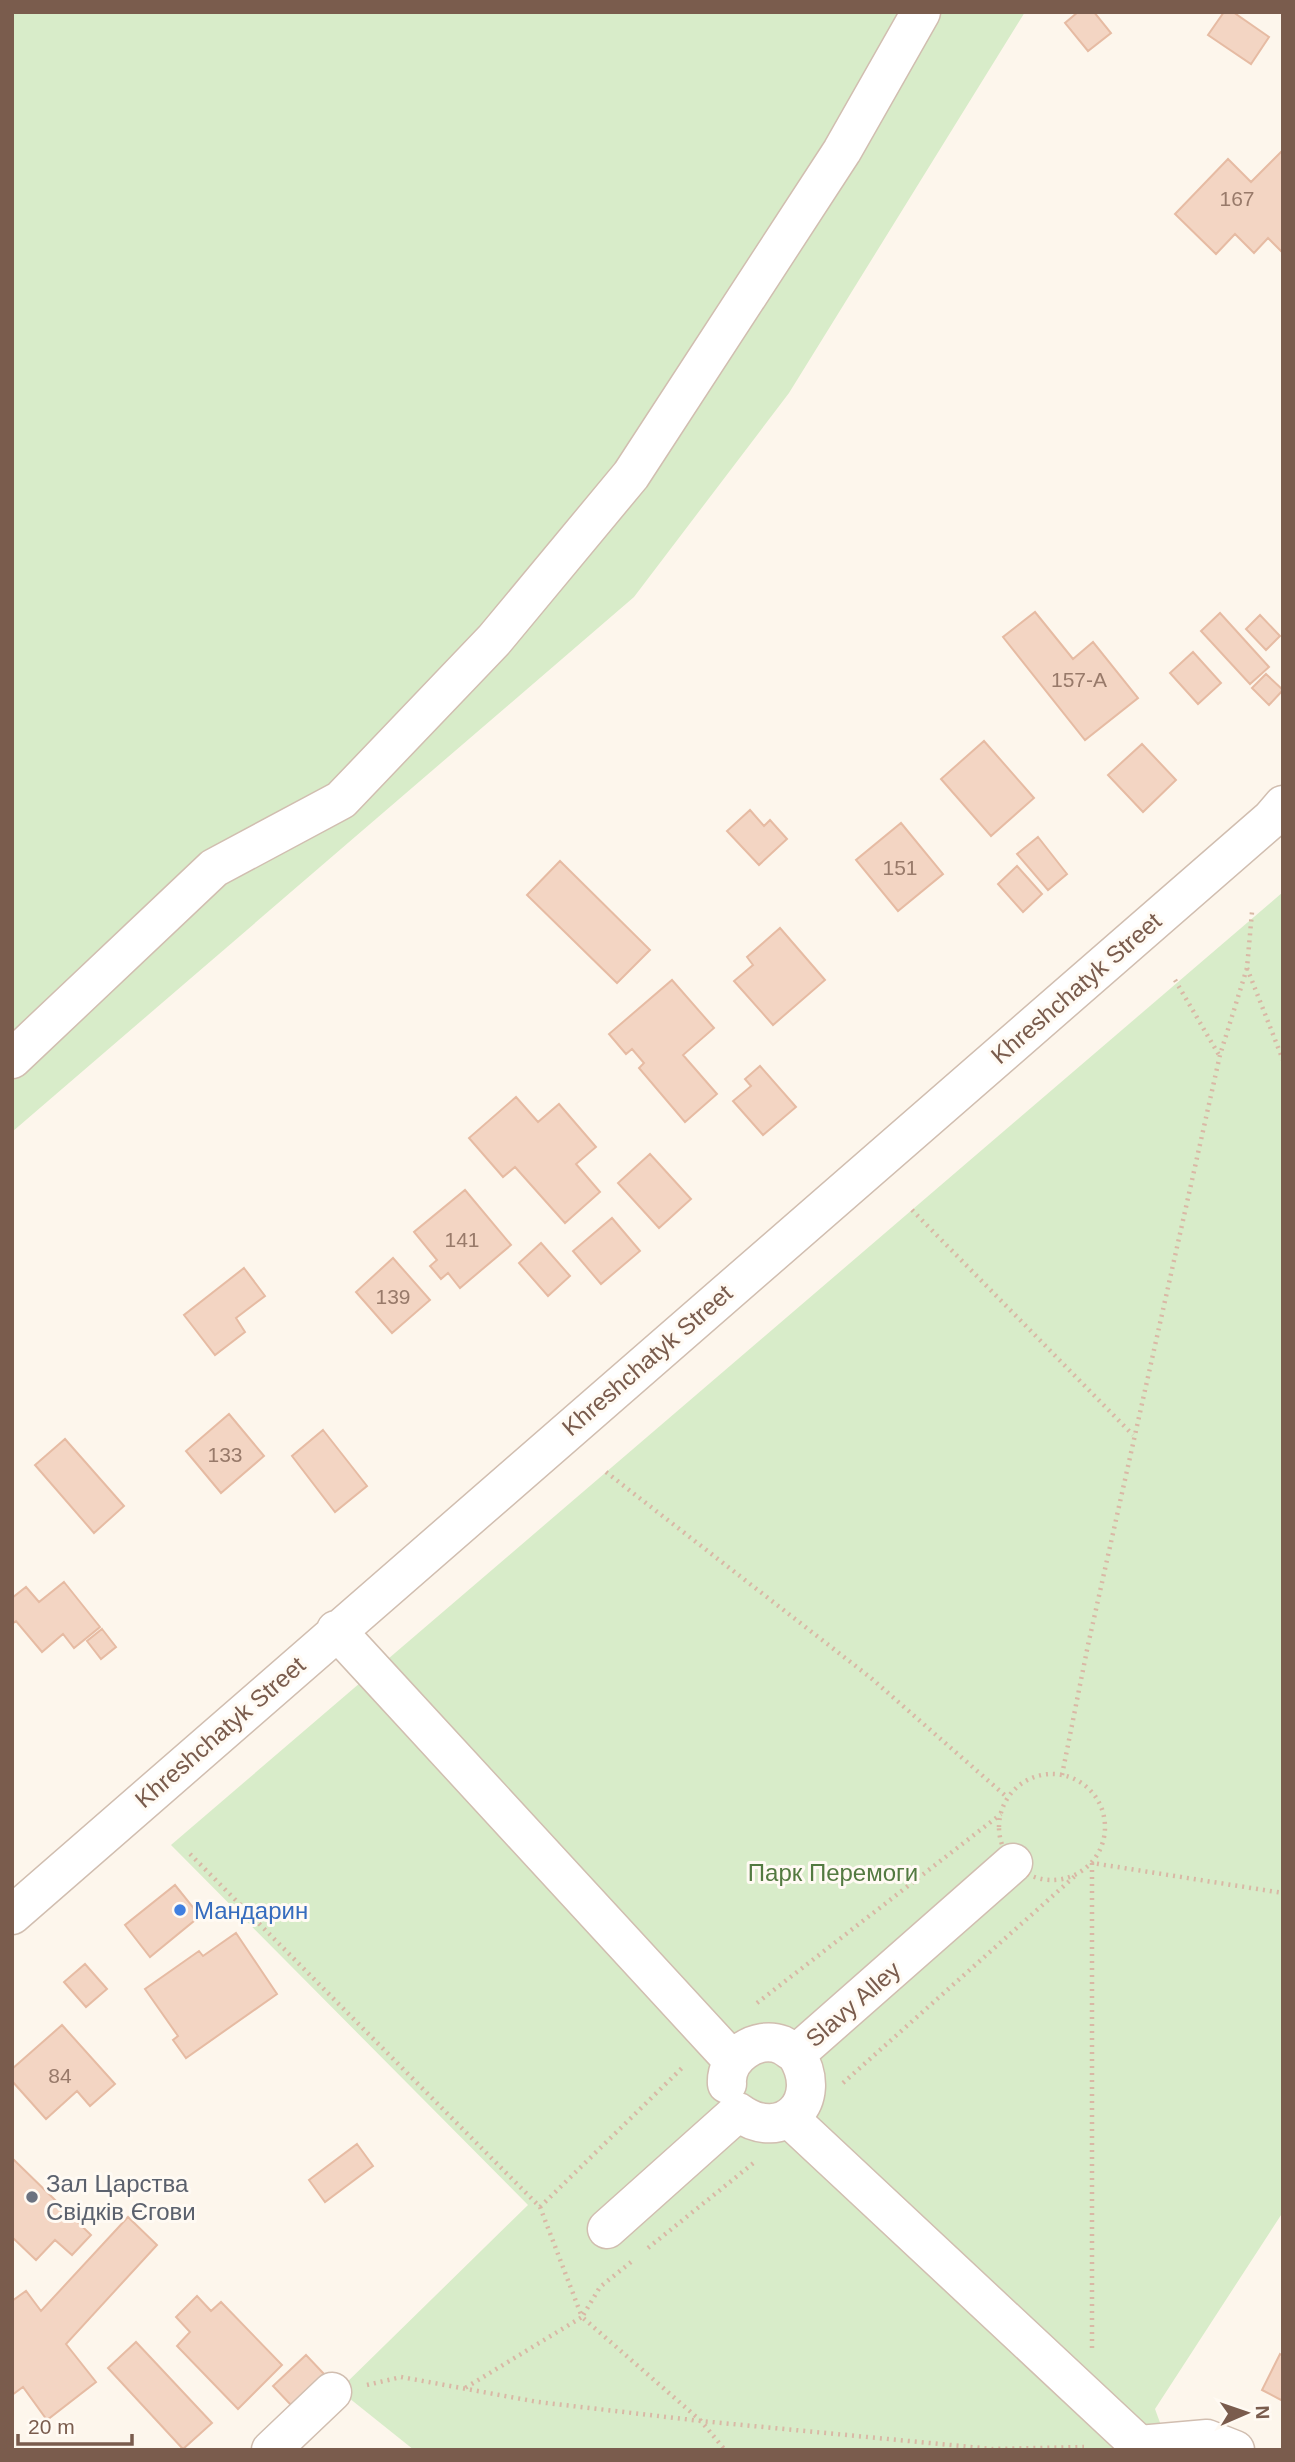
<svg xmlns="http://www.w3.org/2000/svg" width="1295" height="2462" viewBox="0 0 1295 2462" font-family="Helvetica,sans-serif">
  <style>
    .green { fill: #d8ecc9 }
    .building { fill: #f3d5c3; stroke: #e6bba3; stroke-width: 2 }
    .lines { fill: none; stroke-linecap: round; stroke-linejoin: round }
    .minor-casing { stroke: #d1beb0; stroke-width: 41 }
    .path { stroke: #d9b8a5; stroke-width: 4.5; stroke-dasharray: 2 5; stroke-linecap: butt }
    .minor { stroke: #fff; stroke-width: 38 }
    .shop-dot { fill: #3f7fe0; stroke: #fffaf3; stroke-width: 2.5 }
    .worship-dot { fill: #6b7280; stroke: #fffaf3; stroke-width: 2.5 }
    .labels { text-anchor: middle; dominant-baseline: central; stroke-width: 6; stroke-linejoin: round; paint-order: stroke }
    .number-label { font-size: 21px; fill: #987a6a }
    .street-label { font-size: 24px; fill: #7a5c4d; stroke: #fffaf3 }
    .park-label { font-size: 24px; fill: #537a41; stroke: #fffaf3 }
    .shop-label { font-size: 24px; fill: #366cbe; stroke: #fffaf3; text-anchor: start }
    .worship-label { font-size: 24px; fill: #5b616d; stroke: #fffaf3; text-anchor: start }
  </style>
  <rect width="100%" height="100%" fill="#fdf6ec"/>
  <path class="green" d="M12 12H1025L789 393 634 597 12 1132Z
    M1283 892V2212L1155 2409 1170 2450H414L339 2390 528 2205 171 1845Z"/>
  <path class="building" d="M1078 12H1094L1111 33 1088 51 1065 23Z
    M1224 12H1233L1269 37 1251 64 1208 35Z
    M1283 150V253L1268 238 1254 253 1235 234 1216 254 1175 214 1228 159 1251 182Z
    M1035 612 1073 659 1093 642 1138 698 1085 740 1003 637Z
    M1220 613 1269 667 1250 684 1201 631Z
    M1260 615 1280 636 1266 650 1246 629Z
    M1193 652 1221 683 1198 704 1170 673Z
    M1266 674 1283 690 1269 705 1252 688Z
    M984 741 1034 798 991 836 941 779Z
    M1142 744 1176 780 1143 812 1108 775Z
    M750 810 764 826 770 820 787 839 759 865 727 831Z
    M901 823 943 874 898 911 856 860Z
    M1038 837 1067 874 1048 890 1017 854Z
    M560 861 650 950 617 983 527 895Z
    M1017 866 1042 894 1023 912 998 884Z
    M780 928 825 980 773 1025 734 981 753 965 747 957Z
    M672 980 714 1028 683 1055 717 1094 685 1122 639 1068 644 1063 632 1049 626 1054 609 1034Z
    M760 1066 796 1107 763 1135 733 1101 751 1086 745 1079Z
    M516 1097 538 1122 559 1104 596 1147 576 1164 600 1192 565 1223 515 1167 503 1177 469 1138Z
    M650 1154 691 1199 659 1228 618 1183Z
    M465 1190 511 1245 460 1288 448 1273 441 1279 430 1266 437 1260 414 1232Z
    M612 1218 640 1251 601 1284 573 1251Z
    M541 1243 570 1276 548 1296 519 1263Z
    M393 1258 430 1300 392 1333 356 1292Z
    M244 1268 265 1296 236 1318 245 1332 215 1355 184 1315Z
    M229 1414 264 1456 221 1493 186 1451Z
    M323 1430 367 1486 335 1512 292 1456Z
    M65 1439 124 1506 94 1533 35 1465Z
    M64 1582 100 1627 74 1648 63 1634 42 1652 16 1621 12 1624V1598L26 1587 39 1602Z
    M102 1629 116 1647 101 1659 87 1641Z
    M175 1885 200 1916 150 1957 125 1925Z
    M236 1933 277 1994 186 2058 173 2040 178 2036 145 1989 199 1951 203 1956Z
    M85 1964 107 1989 86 2007 64 1982Z
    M62 2025 115 2084 90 2106 77 2091 46 2119 12 2081V2069Z
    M357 2144 373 2166 325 2202 309 2180Z
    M12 2158 91 2235 72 2255 55 2240 36 2260 12 2237Z
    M128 2217 157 2245 66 2344 96 2382 47 2420 23 2387 12 2395V2301L26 2291 41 2311Z
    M197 2296 211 2311 221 2302 282 2365 238 2409 177 2346 190 2332 176 2317Z
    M136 2342 212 2423 183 2449 108 2368Z
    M1280 2354 1283 2356V2401L1262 2390Z
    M306 2355 324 2374 291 2405 273 2386Z"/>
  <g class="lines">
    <defs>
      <path id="minor" d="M12 1059 214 868 341 800 494 640 631 475 842 151 921 12
        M336 1630 733 2061
        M12 1915 1271 819 1283 805
        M727 2084C725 2056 757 2035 782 2045 786 2047 791 2051 796 2054
        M789 2118 1139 2445 1207 2439 1235 2450
        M607 2229 738 2112C783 2145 826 2100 796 2054L1013 1863
        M271 2450 332 2392"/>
    </defs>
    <use href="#minor" class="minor-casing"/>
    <path class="path" d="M1247 968 1283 1060
      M1175 980 1219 1055
      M912 1210 1133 1435
      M606 1472 871 1678 1008 1798
      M999 1827a53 53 0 1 1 106 0a53 53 0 1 1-106 0Z
      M1062 1775 1088 1645 1220 1055 1247 968 1252 912
      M190 1854 540 2207 582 2317 465 2388
      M757 2003 1001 1814
      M843 2083 1075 1876
      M540 2207 684 2066
      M648 2248 756 2161
      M631 2262 600 2287 582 2317 701 2421 725 2450
      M1092 2348V1863L1283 1893
      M367 2385 401 2377 538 2402 701 2421 992 2449 1084 2447"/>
    <use href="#minor" class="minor"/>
  </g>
  <circle class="shop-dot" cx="180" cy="1910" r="7"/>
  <circle class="worship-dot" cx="32" cy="2197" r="7"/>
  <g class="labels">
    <g class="number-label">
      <text x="1237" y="198">167</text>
      <text x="1079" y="679">157-А</text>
      <text x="900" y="867">151</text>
      <text x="462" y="1239">141</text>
      <text x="393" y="1296">139</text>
      <text x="225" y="1454">133</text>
      <text x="60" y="2075">84</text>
    </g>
    <g class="street-label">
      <text transform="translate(1076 988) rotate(-41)">Khreshchatyk Street</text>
      <text transform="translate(647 1360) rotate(-41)">Khreshchatyk Street</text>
      <text transform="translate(220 1732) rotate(-41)">Khreshchatyk Street</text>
      <text transform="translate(853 2004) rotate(-41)">Slavy Alley</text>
    </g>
    <g class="park-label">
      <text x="833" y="1872">Парк Перемоги</text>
    </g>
    <g class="shop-label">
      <text x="194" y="1910">Мандарин</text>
    </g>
    <g class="worship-label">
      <text x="46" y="2183">Зал Царства<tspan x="46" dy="28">Свідків Єгови</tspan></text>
    </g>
  </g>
  <rect width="1295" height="2462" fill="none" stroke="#7a5c4d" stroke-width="28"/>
  <g transform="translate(1246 2413) rotate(88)" stroke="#fffaf3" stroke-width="5" paint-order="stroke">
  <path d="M0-5L12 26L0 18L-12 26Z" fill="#7a5c4d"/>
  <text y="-10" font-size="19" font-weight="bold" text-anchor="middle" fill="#7a5c4d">N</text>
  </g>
  <path d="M18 2434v10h114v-10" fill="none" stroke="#7a5c4d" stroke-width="3.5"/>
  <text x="28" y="2434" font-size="21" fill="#7a5c4d" stroke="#fffaf3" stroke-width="5" paint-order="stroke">20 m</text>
</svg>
